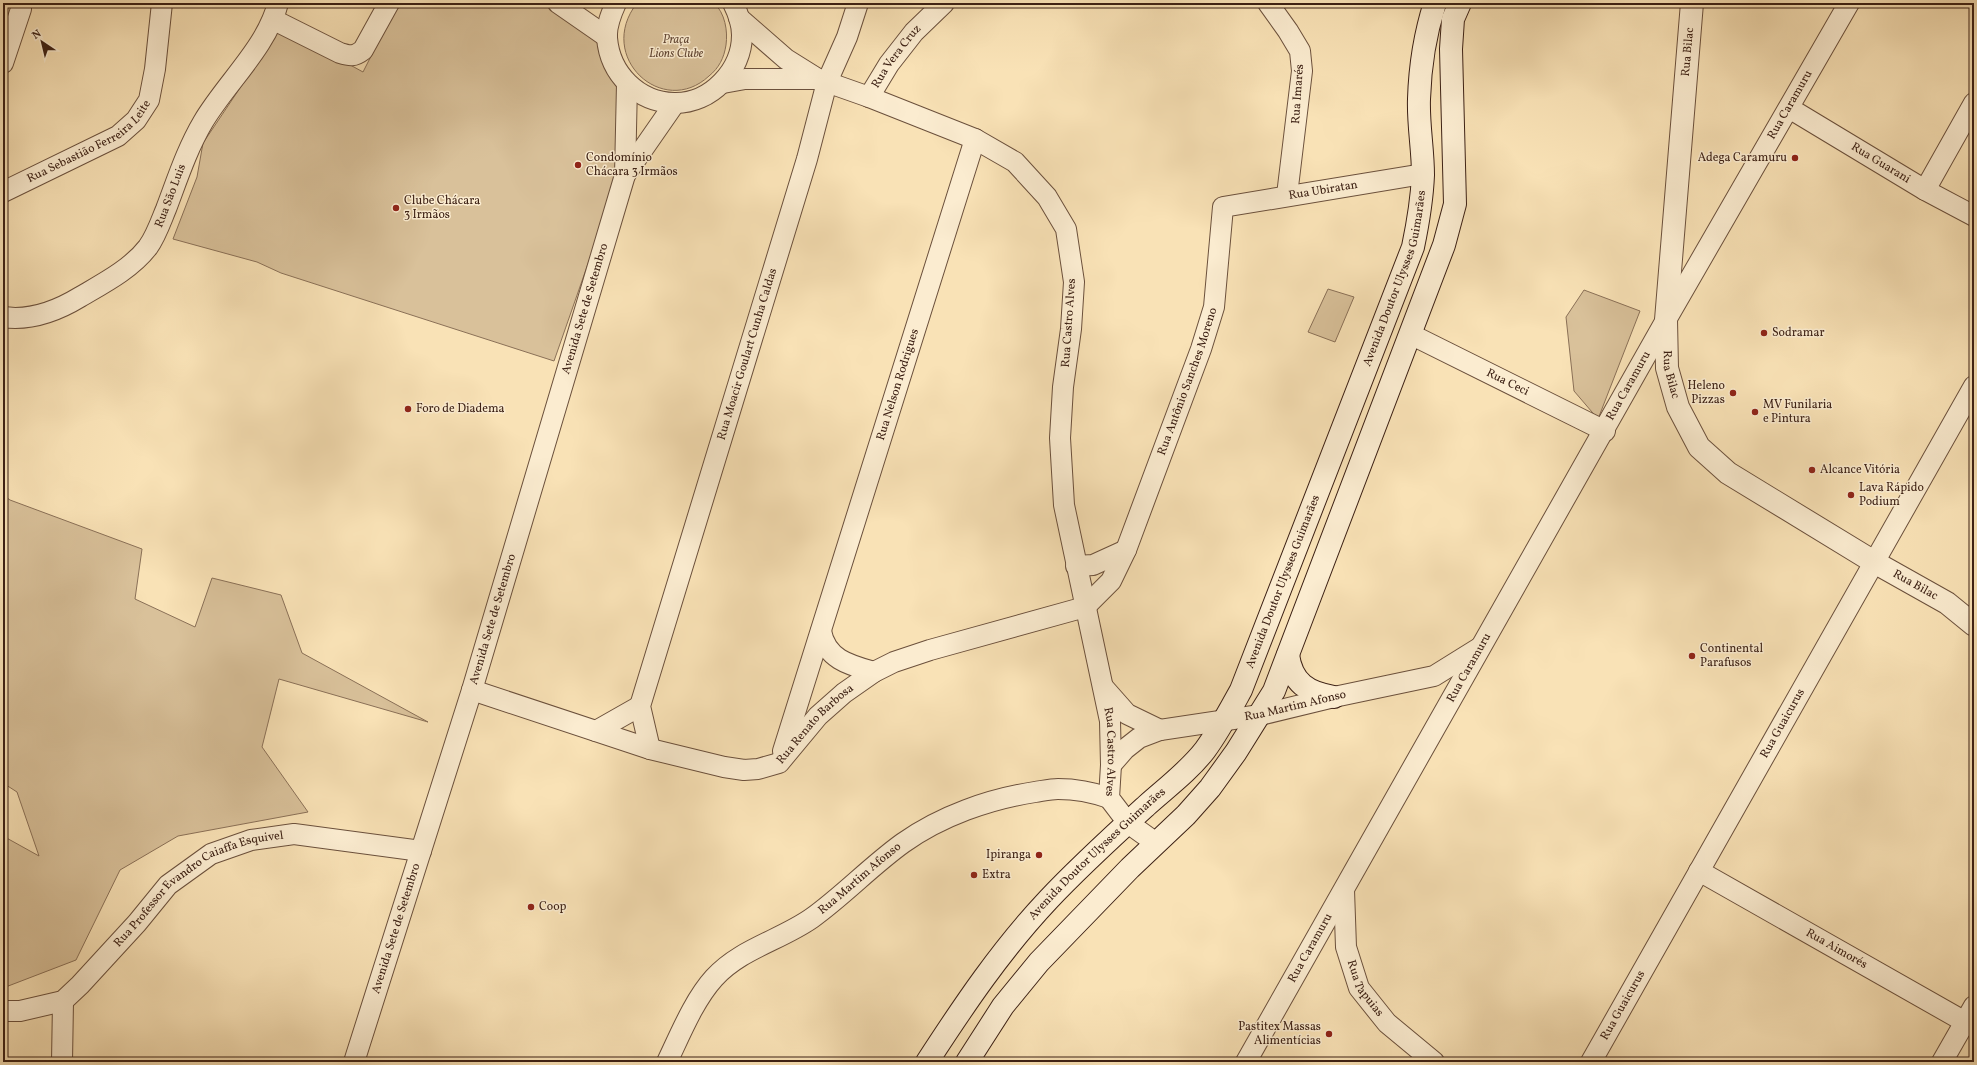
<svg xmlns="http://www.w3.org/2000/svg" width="1977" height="1065" viewBox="0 0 1977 1065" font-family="Vollkorn,serif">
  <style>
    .green { fill: #d9c19a; stroke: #8a7057 }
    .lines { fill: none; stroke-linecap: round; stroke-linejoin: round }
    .minor-casing { stroke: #6b503c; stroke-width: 22 }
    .tertiary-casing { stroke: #6b503c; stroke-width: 24 }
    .secondary-casing { stroke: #3c2014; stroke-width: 24 }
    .minor { stroke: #fbecd0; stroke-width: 20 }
    .tertiary { stroke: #fbecd0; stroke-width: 22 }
    .secondary { stroke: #fbecd0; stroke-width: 22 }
    .poi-dot { fill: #8f2418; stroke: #fbecd0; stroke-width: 1.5 }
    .labels { text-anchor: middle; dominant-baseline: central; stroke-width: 3; stroke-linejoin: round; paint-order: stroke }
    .park-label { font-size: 12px; font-style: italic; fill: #634836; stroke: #fbecd0 }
    .street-label { font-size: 12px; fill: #3c2014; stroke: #fbecd0 }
    .poi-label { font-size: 12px; fill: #3c2014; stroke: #fbecd0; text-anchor: start }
  </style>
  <rect width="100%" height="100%" fill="#f9e2b6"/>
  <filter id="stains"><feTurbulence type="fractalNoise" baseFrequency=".005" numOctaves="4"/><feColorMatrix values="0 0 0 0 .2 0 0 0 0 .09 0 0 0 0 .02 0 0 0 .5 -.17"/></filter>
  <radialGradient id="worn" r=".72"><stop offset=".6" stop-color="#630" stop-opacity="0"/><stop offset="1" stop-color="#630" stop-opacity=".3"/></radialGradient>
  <path class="green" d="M398 3H542L601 42 620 88 619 175 554 361 281 273 257 262 173 239 197 177 203 143 281 27 363 72Z
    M637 3H714C725 13 728 31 726 45 724 58 719 68 709 76 663 119 595 57 637 3Z
    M1328 289 1354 297 1335 342 1308 332Z
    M1584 290 1640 311 1598 419 1574 391 1566 317Z
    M3 495 10 500 142 549 135 599 195 627 212 578 281 595 302 653 428 722 279 679 262 747 308 812 178 836 120 870 76 960 3 988V836L39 856 17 792 3 783Z"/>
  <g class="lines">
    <defs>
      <g id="minor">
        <path d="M558 3 607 37"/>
        <path d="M616 3C611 14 606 26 607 38 610 74 638 102 674 103 711 104 742 70 742 35 742 24 738 13 733 3"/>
        <path d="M1268 3 1288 31 1300 51 1302 71 1287 195"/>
        <path id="s1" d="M739 18 786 59 818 79 869 97 975 139 1015 162 1047 197 1066 229 1074 282 1071 329 1063 387 1060 438 1064 505 1110 721 1111 765 1109 798 1128 823 1156 843"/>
        <path d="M274 20 340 53C350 56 354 57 363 50L389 3"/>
        <path d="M3 63 21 9V3"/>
        <path d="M723 83 745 79H818"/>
        <path id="s2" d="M869 97 889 64 914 32 944 3"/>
        <path id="s3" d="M1789 108 1925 190 1974 216"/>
        <path d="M625 175 675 103"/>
        <path d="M1925 190 1974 103"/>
        <path id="s4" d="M3 192 118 136 136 120 149 100 155 69 162 3"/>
        <path id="s5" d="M3 317C30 321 57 311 80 297 104 283 131 269 148 247 156 236 161 221 166 209 177 180 187 149 203 122 226 83 267 47 278 3"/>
        <path id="s6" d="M1410 334 1605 431"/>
        <path d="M1076 566 1093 565 1126 550"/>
        <path d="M821 631C826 659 849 665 874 672"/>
        <path d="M1104 688 1127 714 1160 730"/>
        <path id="s7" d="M472 690 650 749 724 767 744 770 758 769 779 763 818 716 844 693 874 672 894 662 930 650 1085 607 1111 581 1126 550 1201 349 1214 307 1223 207 1423 174"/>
        <path d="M596 731 640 706"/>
        <path id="s8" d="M650 749 640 706 807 159 827 82 847 37 858 3"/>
        <path id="s9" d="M783 751 975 139"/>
        <path id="s10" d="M1111 765 1125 749 1139 738 1160 730 1260 715 1334 697 1434 676 1479 648"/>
        <path id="s11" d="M1699 871 1974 1027"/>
        <path id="s12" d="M1344 890 1346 947 1359 988 1387 1023 1434 1062"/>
        <path id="s13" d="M3 1011H20L63 1001 80 985 137 923 168 885 211 854 251 840 294 834 421 851"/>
        <path d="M62 1062 63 1001"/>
        <path id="s14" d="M354 1062 472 690 625 175 627 84"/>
        <path id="s15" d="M667 1062C680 1035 694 1000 714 978 740 949 781 940 812 918 844 895 871 866 903 843 941 816 989 799 1035 792 1042 791 1051 789 1058 789 1076 789 1092 792 1109 798"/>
        <path id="s16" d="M1246 1062 1666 320 1849 3"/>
        <path id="s17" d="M1591 1062 1974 386"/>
        <path d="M1942 1062 1974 1006"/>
      </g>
      <g id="tertiary">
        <path id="s18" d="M1692 3 1666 320 1667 368 1678 407 1699 447 1728 473 1874 562 1947 603 1974 625"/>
      </g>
      <g id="secondary">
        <path d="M1288 655C1292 683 1308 693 1334 697"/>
        <path id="s19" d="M927 1062C964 1005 1001 950 1048 900 1079 867 1112 837 1146 806 1166 788 1189 771 1205 750 1219 731 1230 710 1241 690L1413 247C1418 223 1422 199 1423 175 1423 149 1418 124 1419 99 1420 66 1425 34 1435 3"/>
        <path d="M967 1062 1003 1006 1039 962 1130 868 1186 815 1210 788 1236 752 1274 691 1444 245 1455 204 1451 49 1453 19 1460 3"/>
      </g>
    </defs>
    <use href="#minor" class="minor-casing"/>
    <use href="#tertiary" class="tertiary-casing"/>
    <use href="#secondary" class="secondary-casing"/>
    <use href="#minor" class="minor"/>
    <use href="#tertiary" class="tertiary"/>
    <use href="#secondary" class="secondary"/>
  </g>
  <g class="poi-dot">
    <circle cx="1795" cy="158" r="4"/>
    <circle cx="578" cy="165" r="4"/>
    <circle cx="396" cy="208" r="4"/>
    <circle cx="1764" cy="333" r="4"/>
    <circle cx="1733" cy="393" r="4"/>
    <circle cx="408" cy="409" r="4"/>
    <circle cx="1755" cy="412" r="4"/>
    <circle cx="1812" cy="470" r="4"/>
    <circle cx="1851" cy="495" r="4"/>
    <circle cx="1692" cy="656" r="4"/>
    <circle cx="1039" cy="855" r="4"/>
    <circle cx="974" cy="875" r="4"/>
    <circle cx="531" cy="907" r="4"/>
    <circle cx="1329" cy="1034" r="4"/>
  </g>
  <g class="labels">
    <g class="park-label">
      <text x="676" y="40">Praça<tspan x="676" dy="14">Lions Clube</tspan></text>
    </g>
    <g class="street-label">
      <text transform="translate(1688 52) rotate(-85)">Rua Bilac</text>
      <text stroke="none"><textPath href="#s2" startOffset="49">Rua Vera Cruz</textPath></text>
      <text transform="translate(1298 94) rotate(-86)">Rua Imarés</text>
      <text stroke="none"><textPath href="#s16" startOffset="1101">Rua Caramuru</textPath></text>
      <text stroke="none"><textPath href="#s4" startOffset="101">Rua Sebastião Ferreira Leite</textPath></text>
      <text stroke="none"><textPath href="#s3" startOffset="107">Rua Guarani</textPath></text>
      <text stroke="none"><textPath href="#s7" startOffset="1205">Rua Ubiratan</textPath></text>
      <text stroke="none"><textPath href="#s5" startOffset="222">Rua São Luis</textPath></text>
      <text stroke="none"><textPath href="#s19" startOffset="930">Avenida Doutor Ulysses Guimarães</textPath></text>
      <text stroke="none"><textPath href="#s14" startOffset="788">Avenida Sete de Setembro</textPath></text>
      <text transform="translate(1069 323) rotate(-86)">Rua Castro Alves</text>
      <text stroke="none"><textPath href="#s8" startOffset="412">Rua Moacir Goulart Cunha Caldas</textPath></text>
      <text stroke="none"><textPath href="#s18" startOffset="373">Rua Bilac</textPath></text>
      <text stroke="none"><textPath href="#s7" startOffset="924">Rua Antônio Sanches Moreno</textPath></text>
      <text stroke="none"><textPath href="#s6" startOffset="109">Rua Ceci</textPath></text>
      <text stroke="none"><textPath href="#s9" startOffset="384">Rua Nelson Rodrigues</textPath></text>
      <text stroke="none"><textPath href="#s16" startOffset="777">Rua Caramuru</textPath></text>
      <text stroke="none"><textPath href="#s19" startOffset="606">Avenida Doutor Ulysses Guimarães</textPath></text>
      <text stroke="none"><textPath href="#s18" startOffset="709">Rua Bilac</textPath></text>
      <text stroke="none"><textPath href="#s14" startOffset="464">Avenida Sete de Setembro</textPath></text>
      <text stroke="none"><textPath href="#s16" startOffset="453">Rua Caramuru</textPath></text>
      <text stroke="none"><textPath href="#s10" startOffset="199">Rua Martim Afonso</textPath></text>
      <text stroke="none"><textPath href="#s7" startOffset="373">Rua Renato Barbosa</textPath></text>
      <text stroke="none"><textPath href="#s17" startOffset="389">Rua Guaicurus</textPath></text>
      <text stroke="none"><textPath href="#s1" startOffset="928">Rua Castro Alves</textPath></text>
      <text stroke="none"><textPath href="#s19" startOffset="270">Avenida Doutor Ulysses Guimarães</textPath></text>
      <text stroke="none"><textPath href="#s15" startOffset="274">Rua Martim Afonso</textPath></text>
      <text stroke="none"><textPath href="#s13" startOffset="242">Rua Professor Evandro Caiaffa Esquivel</textPath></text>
      <text stroke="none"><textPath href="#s14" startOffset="140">Avenida Sete de Setembro</textPath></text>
      <text stroke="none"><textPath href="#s16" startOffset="131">Rua Caramuru</textPath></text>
      <text stroke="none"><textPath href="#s11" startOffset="158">Rua Aimorés</textPath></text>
      <text stroke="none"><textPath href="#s12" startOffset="103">Rua Tapuias</textPath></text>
      <text stroke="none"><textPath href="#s17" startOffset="65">Rua Guaicurus</textPath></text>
    </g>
    <g class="poi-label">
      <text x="586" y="158">Condomínio<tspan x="586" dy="14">Chácara 3 Irmãos</tspan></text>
      <text x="1787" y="158" text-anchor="end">Adega Caramuru</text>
      <text x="404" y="201">Clube Chácara<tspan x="404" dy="14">3 Irmãos</tspan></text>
      <text x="1772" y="333">Sodramar</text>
      <text x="1725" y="386" text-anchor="end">Heleno<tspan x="1725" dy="14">Pizzas</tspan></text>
      <text x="1763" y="405">MV Funilaria<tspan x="1763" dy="14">e Pintura</tspan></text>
      <text x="416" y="409">Foro de Diadema</text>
      <text x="1820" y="470">Alcance Vitória</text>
      <text x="1859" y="488">Lava Rápido<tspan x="1859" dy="14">Podium</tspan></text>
      <text x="1700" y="649">Continental<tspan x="1700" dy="14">Parafusos</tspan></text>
      <text x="1031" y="855" text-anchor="end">Ipiranga</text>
      <text x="982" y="875">Extra</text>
      <text x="539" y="907">Coop</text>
      <text x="1321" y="1027" text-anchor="end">Pastitex Massas<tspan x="1321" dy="14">Alimentícias</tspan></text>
    </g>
  </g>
  <rect width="1977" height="1065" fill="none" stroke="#f9e2b6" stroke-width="16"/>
  <rect x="4" y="4" width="1969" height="1057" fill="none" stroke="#3c2014" stroke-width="2"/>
  <rect x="8" y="8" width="1961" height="1049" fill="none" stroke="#3c2014"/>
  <g transform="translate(42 42) rotate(325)" stroke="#fbecd0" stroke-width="3" paint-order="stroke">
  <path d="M0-3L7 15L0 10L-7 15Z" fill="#3c2014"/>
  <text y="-6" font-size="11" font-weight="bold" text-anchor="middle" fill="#3c2014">N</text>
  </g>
  <rect width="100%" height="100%" filter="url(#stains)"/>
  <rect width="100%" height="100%" fill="url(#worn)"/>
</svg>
